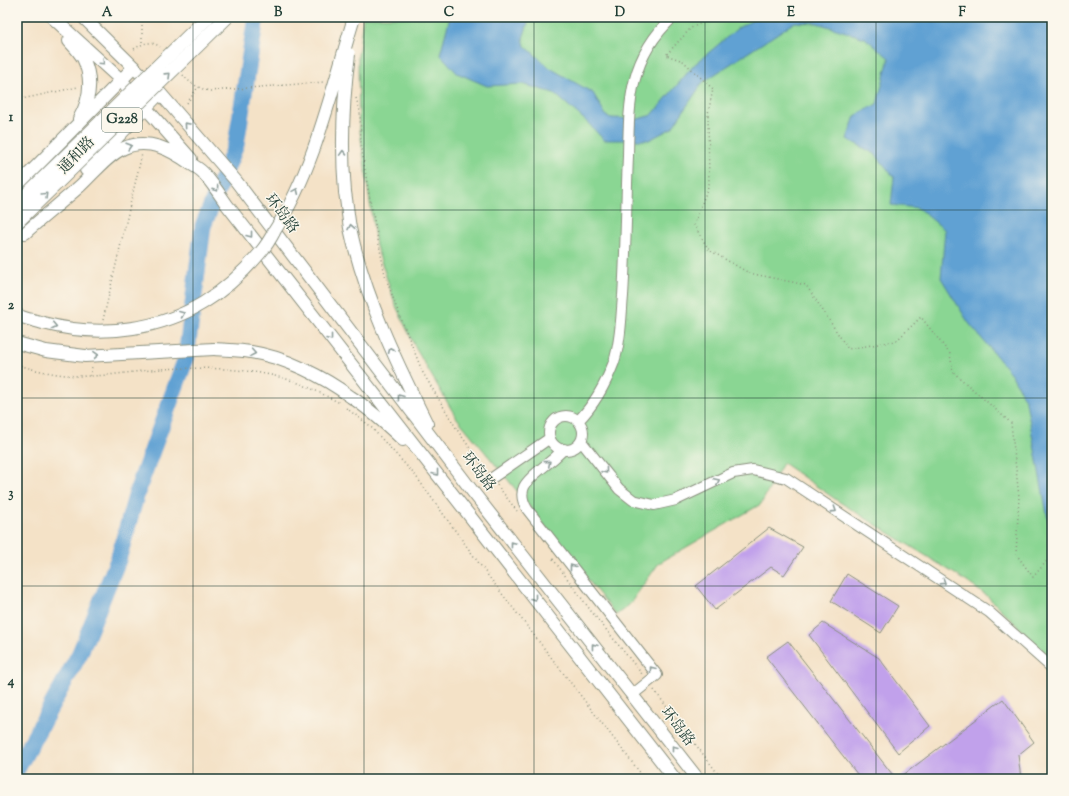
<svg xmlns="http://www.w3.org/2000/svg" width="1069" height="796" viewBox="0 0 1069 796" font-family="'Sorts Mill Goudy','Noto Serif SC',serif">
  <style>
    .green { fill: #8ad693; stroke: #548a64 }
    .water { fill: #60a1d3; stroke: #406f84 }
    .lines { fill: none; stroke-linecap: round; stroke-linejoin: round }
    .river { stroke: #60a1d3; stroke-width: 17 }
    .building { fill: #c1a1eb }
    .tertiary-casing { stroke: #8a907e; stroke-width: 12 }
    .primary-casing { stroke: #8a907e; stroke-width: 14 }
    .path { stroke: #8a907e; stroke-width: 1.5; stroke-dasharray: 1 3; stroke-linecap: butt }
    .tertiary { stroke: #fff; stroke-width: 10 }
    .primary { stroke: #fff; stroke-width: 12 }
    .primary-bridge-casing { stroke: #8a907e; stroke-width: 14; stroke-linecap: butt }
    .trunk-bridge-casing { stroke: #8a907e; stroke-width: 15; stroke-linecap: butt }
    .primary-bridge { stroke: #fff; stroke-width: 12 }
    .trunk-bridge { stroke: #fff; stroke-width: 13 }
    .oneway { stroke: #8f9e9a }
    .grid { fill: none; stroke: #1f3d34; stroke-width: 1; stroke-opacity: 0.55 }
    .labels { text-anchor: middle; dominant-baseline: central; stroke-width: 3; stroke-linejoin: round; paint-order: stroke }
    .shield { fill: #fbf7ec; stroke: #61756b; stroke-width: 1 }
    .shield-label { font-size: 14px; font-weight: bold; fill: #1f3d34 }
    .street-label { font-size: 15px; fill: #1f3d34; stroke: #fbf7ec }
    .neatline { fill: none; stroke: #1f3d34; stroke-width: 1.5 }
    .grid-label { font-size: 13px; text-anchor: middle; font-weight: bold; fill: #1f3d34 }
  </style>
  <rect width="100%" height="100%" fill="#fbf7ec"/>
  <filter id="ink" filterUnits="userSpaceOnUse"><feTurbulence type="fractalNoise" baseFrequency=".025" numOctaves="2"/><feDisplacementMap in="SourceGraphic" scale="8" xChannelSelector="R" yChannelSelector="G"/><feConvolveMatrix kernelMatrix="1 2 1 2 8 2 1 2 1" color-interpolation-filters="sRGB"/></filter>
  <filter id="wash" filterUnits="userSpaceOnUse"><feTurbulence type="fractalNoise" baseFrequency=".012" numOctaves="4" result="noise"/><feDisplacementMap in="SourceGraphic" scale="16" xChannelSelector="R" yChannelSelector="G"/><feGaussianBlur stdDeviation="0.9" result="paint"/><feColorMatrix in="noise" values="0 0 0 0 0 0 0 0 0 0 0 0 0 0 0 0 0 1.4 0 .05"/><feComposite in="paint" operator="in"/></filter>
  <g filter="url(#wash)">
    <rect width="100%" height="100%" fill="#f4e2c7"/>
    <path class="green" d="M363 17H1052V660L987 596 960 577 838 501 783 463 761 504 659 563 629 605 616 615 513 486 456 417 416 349 396 306 376 246 359 124 358 56Z"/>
    <path class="water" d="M450 17H534L528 23 523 38 525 46 550 68 593 93 607 117 612 118 638 119 652 115 694 65 738 28 759 17H1052V541L1026 402 1012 375 968 322 941 278 945 230 918 208 891 205 894 177 875 154 847 139 855 116 877 104 889 58 865 38 817 23 795 22 703 82 672 128 649 140H604L587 122 554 93 522 84 487 86 457 73 440 54Z"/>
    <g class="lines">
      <path class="river" d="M17 769 80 653 118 560 138 489 186 358 203 226 236 145 256 17"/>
    </g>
    <g id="blocks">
      <path class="building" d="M769 528 803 547 784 575 771 567 715 610 696 586Z
        M847 574 898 606 881 633 831 601Z
        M823 623 879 658 930 726 898 753 809 635Z
        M788 641 896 779H861L766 657Z
        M1003 699 1034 742 1018 755 1021 779H898Z"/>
    </g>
  </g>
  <g filter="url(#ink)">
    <use href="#blocks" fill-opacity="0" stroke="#8a907e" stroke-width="1"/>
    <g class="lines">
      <defs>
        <path id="tertiary" d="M549 433a17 17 0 1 1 34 0a17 17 0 1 1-34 0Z
          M578 421C594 405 606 383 614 362 621 340 621 318 623 296 626 249 626 203 628 156 629 101 629 58 673 17
          M581 441 619 489 633 500 654 505 676 500 733 473 753 470 786 478 989 612 1052 668
          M564 449C557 456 550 462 542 468 528 480 515 489 527 509L657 675 632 695
          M492 478 550 438"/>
        <path id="primary" d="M52 17 121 80 191 159
          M83 17 160 93 236 181 473 492 698 779
          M69 41C74 46 79 52 83 58 93 79 90 100 79 119
          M86 170 160 93
          M17 186 134 67
          M345 192C347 204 348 216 350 228 365 298 396 361 427 424
          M25 233C43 217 62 202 80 186 93 174 108 155 124 148 148 137 171 150 191 164 196 167 202 170 205 175 213 184 220 195 227 205L675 779
          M214 349C227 350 239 350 251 352 285 357 324 377 351 397 370 409 387 425 403 440"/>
      </defs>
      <use href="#tertiary" class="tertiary-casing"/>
      <use href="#primary" class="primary-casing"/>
      <path class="path" d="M142 17V43
        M714 17 691 28 666 55 683 61 713 89 708 114 709 184 694 225 709 250 749 273 806 285 848 349 896 341 921 317 950 354 953 372 1011 423 1019 497 1016 554 1033 577 1047 561H1052
        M134 49C143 43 151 40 160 47
        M183 75C189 83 200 89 210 91L324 82
        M356 98 360 111 361 145 368 189 385 275 396 306 423 373 458 431 486 471
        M17 100 78 87
        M187 103 198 87
        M103 320 142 154
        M17 364C37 372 69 377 91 376 115 375 138 371 161 369 196 367 245 368 279 377 301 382 320 393 340 403
        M90 376 92 367
        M346 408 369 425 415 475 486 573 645 779
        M497 485 517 511
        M553 559 591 611 642 674
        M654 690 722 779"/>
      <use href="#tertiary" class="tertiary"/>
      <use href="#primary" class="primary"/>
      <defs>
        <path id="primary-bridge" d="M345 192C341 146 343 100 349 54
          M17 315C25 319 34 320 43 323 73 331 102 333 133 328 186 320 225 294 260 253 266 246 271 238 275 230 314 170 332 89 353 21
          M17 343 46 351 85 356 214 349"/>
        <path id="trunk-bridge" d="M17 204 208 17
          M17 222 227 17"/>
      </defs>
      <use href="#primary-bridge" class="primary-bridge-casing"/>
      <use href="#trunk-bridge" class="trunk-bridge-casing"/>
      <use href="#primary-bridge" class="primary-bridge"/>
      <use href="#trunk-bridge" class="trunk-bridge"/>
    </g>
    <defs><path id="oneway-chevron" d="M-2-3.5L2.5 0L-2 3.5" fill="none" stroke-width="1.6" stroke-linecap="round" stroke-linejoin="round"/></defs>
    <g class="oneway">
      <use href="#oneway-chevron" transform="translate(102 62) rotate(43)"/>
      <use href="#oneway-chevron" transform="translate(168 75) rotate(-44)"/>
      <use href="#oneway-chevron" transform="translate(187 125) rotate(-131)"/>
      <use href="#oneway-chevron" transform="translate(129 146) rotate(-16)"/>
      <use href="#oneway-chevron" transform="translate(343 153) rotate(-92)"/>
      <use href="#oneway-chevron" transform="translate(216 189) rotate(55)"/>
      <use href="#oneway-chevron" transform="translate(296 191) rotate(-66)"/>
      <use href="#oneway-chevron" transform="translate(45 195) rotate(-45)"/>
      <use href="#oneway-chevron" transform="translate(351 227) rotate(-101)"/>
      <use href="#oneway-chevron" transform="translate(250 235) rotate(52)"/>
      <use href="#oneway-chevron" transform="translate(182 314) rotate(-22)"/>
      <use href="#oneway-chevron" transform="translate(54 326) rotate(13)"/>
      <use href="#oneway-chevron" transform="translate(330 338) rotate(52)"/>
      <use href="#oneway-chevron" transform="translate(391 350) rotate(-113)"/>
      <use href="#oneway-chevron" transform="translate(253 353) rotate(10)"/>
      <use href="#oneway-chevron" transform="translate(96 355) rotate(-2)"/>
      <use href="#oneway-chevron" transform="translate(400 397) rotate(-127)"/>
      <use href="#oneway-chevron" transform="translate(548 463) rotate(-40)"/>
      <use href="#oneway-chevron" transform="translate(605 471) rotate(51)"/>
      <use href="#oneway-chevron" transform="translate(436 473) rotate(52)"/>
      <use href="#oneway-chevron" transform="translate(717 481) rotate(-25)"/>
      <use href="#oneway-chevron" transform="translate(834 510) rotate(33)"/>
      <use href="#oneway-chevron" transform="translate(513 544) rotate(-128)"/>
      <use href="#oneway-chevron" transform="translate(572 567) rotate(-128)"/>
      <use href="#oneway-chevron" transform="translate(943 582) rotate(33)"/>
      <use href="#oneway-chevron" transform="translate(534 598) rotate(52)"/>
      <use href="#oneway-chevron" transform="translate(594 646) rotate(-128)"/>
      <use href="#oneway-chevron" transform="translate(652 669) rotate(-128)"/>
      <use href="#oneway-chevron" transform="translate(674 748) rotate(-128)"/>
    </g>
  </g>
  <path class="grid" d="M193 17V779M364 17V779M534 17V779M705 17V779M876 17V779M17 210H1052M17 398H1052M17 586H1052"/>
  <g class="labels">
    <rect class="shield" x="102" y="108" width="40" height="24" rx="3"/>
    <g class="shield-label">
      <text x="122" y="120">G228</text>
    </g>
    <g class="street-label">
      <text transform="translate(77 156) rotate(-46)">通和路</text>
      <text transform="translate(281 214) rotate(53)">环岛路</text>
      <text transform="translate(478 472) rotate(52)">环岛路</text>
      <text transform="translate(677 727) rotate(52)">环岛路</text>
    </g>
  </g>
  <rect width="1069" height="796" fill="none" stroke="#fbf7ec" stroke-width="44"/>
  <rect x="22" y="22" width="1025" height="752" class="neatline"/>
  <g class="grid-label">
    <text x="107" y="16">A</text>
    <text x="278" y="16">B</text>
    <text x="449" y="16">C</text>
    <text x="620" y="16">D</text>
    <text x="791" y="16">E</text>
    <text x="962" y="16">F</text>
    <text x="11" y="121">1</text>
    <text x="11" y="309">2</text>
    <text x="11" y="497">3</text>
    <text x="11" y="685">4</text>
  </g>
</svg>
